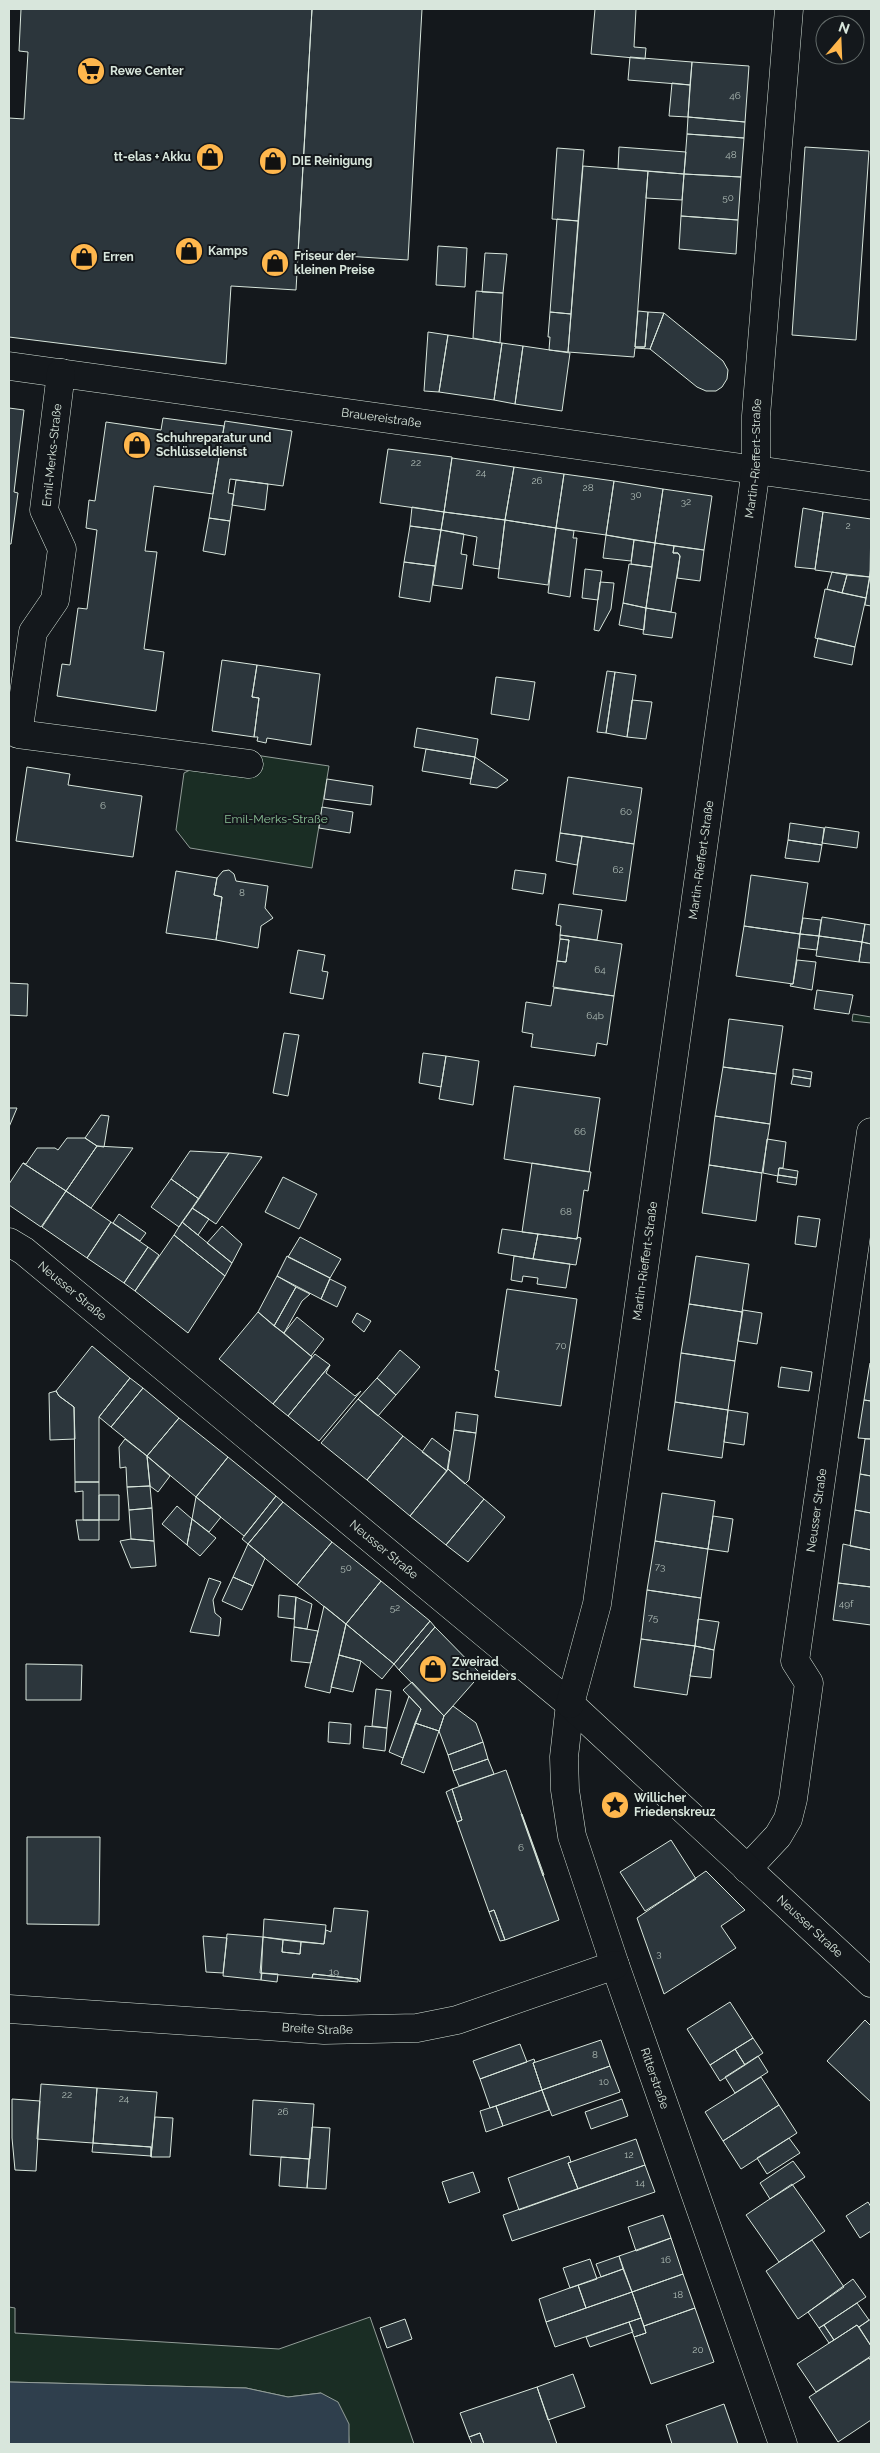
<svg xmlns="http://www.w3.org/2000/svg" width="880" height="2453" viewBox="0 0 880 2453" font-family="Raleway,sans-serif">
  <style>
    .green { fill: #1a2d24; stroke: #939e99 }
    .water { fill: #2f3f4d; stroke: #939e99 }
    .building { fill: #2c363c; stroke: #d8e6dc }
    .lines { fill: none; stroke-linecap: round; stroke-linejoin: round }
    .minor-casing { stroke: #d8e6dc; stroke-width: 29 }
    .tertiary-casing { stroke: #d8e6dc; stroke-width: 29 }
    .minor { stroke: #14181c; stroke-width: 28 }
    .tertiary { stroke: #14181c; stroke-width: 28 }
    .labels { text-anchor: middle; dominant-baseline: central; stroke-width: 4; stroke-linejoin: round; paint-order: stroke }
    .number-label { font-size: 10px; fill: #adbab4 }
    .poi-label { font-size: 12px; font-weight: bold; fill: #d8e6dc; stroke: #14181c; text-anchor: start }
    .street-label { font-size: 12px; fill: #d8e6dc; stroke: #14181c }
    .park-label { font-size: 12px; fill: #8ac095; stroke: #14181c }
  </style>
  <rect width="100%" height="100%" fill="#14181c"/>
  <path class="green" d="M255 755 329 766 312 868 190 848 176 830 184 773 198 766Z
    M853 1014 871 1017V1023L852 1021Z
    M9 2307 15 2308V2333L279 2349 370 2317 414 2444H349L348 2424 321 2393 288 2397 246 2388 9 2382Z"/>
  <path class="water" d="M9 2382 246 2388 288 2397 321 2393 338 2402 349 2424V2444H9Z"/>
  <path class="building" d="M21 9H312L296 290 231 286 226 364 9 337V118L24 119 28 52 19 51Z
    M312 9H422L408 260 298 253Z
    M595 9H636L634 47 646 48 645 59 591 54Z
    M630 57 692 62 690 85 628 80Z
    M692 62 749 66 745 122 688 117Z
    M672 83 690 85 688 117 669 116Z
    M688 117 745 122 744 138 687 134Z
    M687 134 744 138 741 177 684 174Z
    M619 147 686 152 684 174 618 169Z
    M805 147 869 151 856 340 792 335Z
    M557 148 584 150 578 221 552 219Z
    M583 166 648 171 635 347H645L648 312 664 313 650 349 635 348 634 357 568 352Z
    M648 171 684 174 682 200 646 198Z
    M684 174 741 177 738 220 681 216Z
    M681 216 738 220 736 254 679 249Z
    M557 219 578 221 571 314 550 312Z
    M438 246 467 248 465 287 436 285Z
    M485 253 507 254 503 293 482 292Z
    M476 291 503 293 500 343 473 338Z
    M638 311 648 312 645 347H635Z
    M550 312 571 314 568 352 549 350 550 337H548Z
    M664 313 723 361 728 370 727 379 722 387 716 391H706L697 387 650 349Z
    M428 332 448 335 439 392 424 391Z
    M448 335 502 343 494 400 439 392Z
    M502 343 523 346 515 404 494 400Z
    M523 346 570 353 562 411 515 404Z
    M9 408 24 410 14 492 18 493 11 544H9Z
    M163 418 224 426 213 494 154 486 145 551 157 552 144 649 164 652 156 711 57 696 62 664 70 665 78 608 87 609 97 530 86 528 89 500 95 501 106 422 161 430Z
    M225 421 292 431 283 486 230 479 228 493 234 494 230 521 209 518Z
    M388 449 452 457 444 512 380 503Z
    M452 458 514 467 505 520 444 512Z
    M514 467 564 474 556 528 505 520Z
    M564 474 614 481 606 535 556 528Z
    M236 480 268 484 265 510 232 505Z
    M614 481 663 489 655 543 606 535Z
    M663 489 712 496 704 550 655 543Z
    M412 507 444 512 441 530 410 526Z
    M803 508 823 512 815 569 795 567Z
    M444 512 505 520 499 569 473 565 477 537 441 530Z
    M823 512 871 519 870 577 815 570Z
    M209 518 230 521 225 555 203 551Z
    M505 520 556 528 548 585 498 578Z
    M410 526 441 530 435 566 404 562Z
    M556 528 574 531 573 538H577L570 597 548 593Z
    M441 530 464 534 461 554 467 555 462 589 433 585Z
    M606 535 634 540 631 561 603 558Z
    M634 540 655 543 652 567 631 564Z
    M655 543 674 546 673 553H678L680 556 671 612 646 608Z
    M674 546 704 550 700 581 677 578 680 556 678 553H673Z
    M404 562 435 566 430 602 399 597Z
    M629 564 652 567 646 608 623 603Z
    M871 567V606L865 605Z
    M585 569 602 571 598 600 582 598Z
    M832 572 847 575 842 593 827 589Z
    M847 575 870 577 866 598 842 593Z
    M600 582 614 583 611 609 599 631 594 630Z
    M825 589 866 598 855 647 815 638Z
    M623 603 646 608 644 630 619 625Z
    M646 608 676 613 672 638 643 634Z
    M818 638 855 647 852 665 814 657Z
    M222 660 257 665 252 697 259 698 254 737 212 731Z
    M257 665 320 674 311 745 267 738 266 743 257 741 258 737H254L259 698 252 697Z
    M607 671 615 672 606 733 597 732Z
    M615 672 636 675 627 737 606 733Z
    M496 677 535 682 529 720 491 714Z
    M632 700 652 702 646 739 627 737Z
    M417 728 478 739 475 757 414 747Z
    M426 749 475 757 471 779 422 771Z
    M475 757 508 780 497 788 470 784Z
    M27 767 70 774 68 785 142 796 133 857 16 841Z
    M568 777 642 788 634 844 560 833Z
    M327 779 373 786 371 805 324 799Z
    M322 807 353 812 350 833 319 828Z
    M790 823 824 828 822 845 788 840Z
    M825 827 859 832 857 848 822 843Z
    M560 833 582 836 577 865 556 861Z
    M582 836 634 844 626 901 573 894Z
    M788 840 822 845 819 862 785 858Z
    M229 870 234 874 236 881 268 886 265 908 273 918 261 926 258 948 216 940 222 897 214 895 217 878 223 871Z
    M515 870 546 874 543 894 512 889Z
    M176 871 217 878 214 895 222 897 216 940 166 933Z
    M751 875 808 883 800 934 744 926Z
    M559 904 602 910 597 940 560 935 561 926 556 925Z
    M822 917 865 924 862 942 819 936Z
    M803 918 821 920 819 936 800 934Z
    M865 924 871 925V944L862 942Z
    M744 926 800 934 793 984 736 976Z
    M800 934 819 936 817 950 799 948Z
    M560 935 622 944 614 996 553 987 557 961 566 962 569 940 560 939Z
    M819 936 862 942 859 962 816 956Z
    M560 939 569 940 566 962 557 961Z
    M862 942 871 944V963L859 962Z
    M298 950 325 955 322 971 328 972 323 999 290 993Z
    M797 960 816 962 812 990 790 986 791 984H793Z
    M9 983 28 984 27 1016 9 1015Z
    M554 988 614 996 607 1045 597 1043 595 1056 531 1047 533 1034 522 1032 526 1002 551 1006Z
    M817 990 853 995 849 1014 814 1009Z
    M729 1019 783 1026 776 1074 723 1067Z
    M284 1033 299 1035 288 1096 273 1093Z
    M423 1053 446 1056 441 1087 419 1083Z
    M446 1056 479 1061 473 1105 439 1099Z
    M723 1067 776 1074 770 1124 715 1116Z
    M793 1069 812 1072 811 1079 793 1076Z
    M793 1076 811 1079 810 1087 791 1084Z
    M514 1086 600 1098 589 1172 504 1159Z
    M9 1108H17L9 1127Z
    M101 1115 109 1116 104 1147 97 1146 85 1138Z
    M715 1116 770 1124 762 1173 709 1165Z
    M67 1138H85L97 1146 66 1191 23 1163 26 1164 37 1148H55L58 1150Z
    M767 1139 786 1142 783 1168H779L778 1176 763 1173Z
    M97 1146 133 1148 91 1208 66 1191Z
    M190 1151 229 1153 199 1199 171 1179Z
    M229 1153 262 1157 216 1224 192 1208Z
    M23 1163 66 1191 41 1227 9 1205V1184Z
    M532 1163 591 1172 588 1191 584 1190 577 1239 522 1232Z
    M709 1165 762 1173 756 1221 702 1213Z
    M779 1168 798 1171 797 1178 778 1175Z
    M778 1175 797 1178 796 1185 777 1182Z
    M283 1177 317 1194 299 1229 265 1212Z
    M171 1179 199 1199 179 1227 151 1207Z
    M66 1191 111 1222 87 1258 42 1227Z
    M192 1208 209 1219 198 1235 182 1222Z
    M119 1214 146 1233 140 1241 113 1223Z
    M798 1216 820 1219 816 1247 795 1244Z
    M111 1222 148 1247 124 1283 87 1258Z
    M182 1222 232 1263 225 1276 174 1235Z
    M222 1226 242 1244 232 1263 207 1243Z
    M502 1229 538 1234 533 1259 498 1253Z
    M538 1234 577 1239V1237L581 1238 576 1265 533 1259Z
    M174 1235 225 1276 188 1333 135 1291Z
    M300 1237 341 1259 330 1278 288 1257Z
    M148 1247 159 1255 135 1291 124 1283Z
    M287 1256 330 1278 321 1299 277 1276Z
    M514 1256 570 1264 566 1288 537 1284 538 1278 523 1276 522 1282 511 1280Z
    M696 1256 749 1264 742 1312 689 1304Z
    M277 1276 296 1287 274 1326 258 1312Z
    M330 1279 346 1287 337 1307 321 1299Z
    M296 1287 310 1294 302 1301 284 1333 274 1326Z
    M507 1289 577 1299 561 1406 495 1397 499 1371 495 1370Z
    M689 1304 742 1312 735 1361 681 1353Z
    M743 1310 762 1313 757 1344 738 1341Z
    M258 1312 312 1357 273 1404 219 1359Z
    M357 1313 371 1321 364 1332 352 1322Z
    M297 1317 324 1339 311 1356 284 1333Z
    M92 1346 130 1378 99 1417V1482H75L74 1407 59 1396 56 1391Z
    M400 1350 420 1367 396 1395 377 1378Z
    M681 1353 735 1361 728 1410 675 1402Z
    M315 1354 330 1365 288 1416 273 1404Z
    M870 1363H871V1401L864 1400Z
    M330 1365 326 1373 355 1396 361 1391 319 1441 288 1416Z
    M781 1367 812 1372 809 1391 778 1387Z
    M130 1378 143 1388 111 1427 99 1417Z
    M377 1378 396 1395 378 1416 358 1399Z
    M143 1388 179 1418 147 1456 111 1427Z
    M56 1391 59 1396 74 1407 75 1439 50 1440 49 1393Z
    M358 1399 403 1436 367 1480 321 1443Z
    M864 1400 871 1401V1439L858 1438Z
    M675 1402 728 1410 722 1458 668 1450Z
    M728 1410 748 1413 744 1445 724 1442Z
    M456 1412 478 1415 476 1433 454 1430Z
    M179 1418 228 1457 196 1497 147 1456Z
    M454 1430 476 1433 469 1480 465 1484 448 1469Z
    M403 1436 447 1471 410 1516 367 1480Z
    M432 1438 450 1452 447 1471 422 1452Z
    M125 1439 147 1456 150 1486 127 1487 126 1467 120 1468 119 1447Z
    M865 1439H871V1476L860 1474Z
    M147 1456 170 1476 158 1492 150 1486Z
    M228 1457 276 1496 244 1536 196 1497Z
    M448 1469 484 1499 446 1545 410 1516Z
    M860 1474 871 1476V1513L855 1510Z
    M75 1482H99V1520H83V1491L75 1492Z
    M150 1486 152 1508 129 1510 127 1487Z
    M662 1493 715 1501 708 1549 655 1541Z
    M99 1495H119V1520H99Z
    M276 1496 283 1502 248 1544 242 1539Z
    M196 1497 221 1517 209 1532 192 1519Z
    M484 1499 505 1517 468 1562 446 1545Z
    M283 1502 332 1542 297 1585 248 1544Z
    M177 1506 192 1519 187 1545 162 1524Z
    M152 1508 154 1541 131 1539 129 1510Z
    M855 1510 871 1513V1550L850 1546Z
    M713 1516 733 1519 728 1552 708 1549Z
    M192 1519 216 1538 200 1556 187 1545Z
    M76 1520H99V1540H79Z
    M131 1539 154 1541 156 1566 131 1568 120 1541Z
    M655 1541 708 1549 701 1598 647 1590Z
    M332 1542 381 1581 346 1624 297 1585Z
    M248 1544 265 1558 253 1586 233 1577Z
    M843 1544 871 1550V1587L838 1583Z
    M233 1577 253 1586 242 1610 222 1601Z
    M209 1578 221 1582 213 1600 215 1613 221 1618 219 1636 190 1632Z
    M381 1581 430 1621 394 1664 346 1624Z
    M838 1583 871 1587V1625L833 1620Z
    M647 1590 701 1598 695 1646 641 1639Z
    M279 1595 296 1597 294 1619 278 1617Z
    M296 1597 312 1604 307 1629 294 1627Z
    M324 1606 346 1624 330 1693 305 1687Z
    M698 1619 719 1622 714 1650 695 1646Z
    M430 1621 435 1627 399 1670 394 1664Z
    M346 1624 394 1664 382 1679 361 1661 339 1655Z
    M294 1627 318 1631 311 1663 291 1661Z
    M435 1627 481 1674 444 1716 399 1670Z
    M641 1639 695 1646 687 1695 634 1687Z
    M695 1646 714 1650 711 1678 690 1676Z
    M339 1655 361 1661 353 1692 331 1687Z
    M26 1664 82 1665 81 1700H26Z
    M412 1682 444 1716 439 1731 415 1723 421 1709 403 1690Z
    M376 1689 391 1691 387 1728 372 1726Z
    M409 1696 421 1709 403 1758 389 1752Z
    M453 1706 476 1723 483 1742 448 1755 439 1731 444 1716Z
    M329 1722 351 1724 350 1744 328 1742Z
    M415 1723 439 1731 424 1773 401 1764Z
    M365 1726 387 1728 385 1751 363 1748Z
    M483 1742 488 1759 453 1771 448 1755Z
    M488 1759 494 1774 459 1786 453 1771Z
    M506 1770 559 1920 505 1940 494 1910 489 1912 457 1822 462 1820 452 1789Z
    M452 1789 462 1820 457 1822 446 1792Z
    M521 1814H522L544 1875 543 1876Z
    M27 1837H100L99 1925 27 1924Z
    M671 1840 696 1879 645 1911 620 1872Z
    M706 1871 745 1910 721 1926 736 1948 664 1994 637 1918Z
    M334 1908 368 1911 360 1982 358 1979 313 1974 312 1978 260 1973 263 1937 283 1940 282 1952 300 1954 301 1942 324 1944 326 1930 331 1932Z
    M494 1910 505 1940 500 1941 489 1912Z
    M264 1919 326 1925 324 1944 263 1937Z
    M227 1934 263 1937 261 1980 223 1976Z
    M203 1936 227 1938 223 1973 206 1972Z
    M283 1940 301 1942 300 1954 282 1952Z
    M262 1973 278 1974 277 1982 261 1980Z
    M313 1974 358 1979V1982L312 1978Z
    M730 2002 753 2038 710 2065 687 2029Z
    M865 2020 871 2026V2102L827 2061Z
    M753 2038 763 2053 745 2065 735 2049Z
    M601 2040 610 2066 542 2090 533 2063Z
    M520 2044 527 2062 480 2079 473 2061Z
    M735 2049 745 2065 720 2081 710 2065Z
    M758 2056 768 2072 735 2093 725 2077Z
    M534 2059 535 2062 533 2063 542 2090 490 2108 480 2079Z
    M610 2066 620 2092 552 2116 542 2090Z
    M761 2077 779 2105 723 2141 705 2112Z
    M41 2084 97 2088 93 2143 37 2139Z
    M97 2088 157 2092 151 2157V2147L93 2143Z
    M542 2090 549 2110 503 2126 496 2106Z
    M12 2099 40 2101 36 2171 15 2170 12 2138Z
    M622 2099 628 2116 591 2129 585 2112Z
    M253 2100 314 2104 310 2159 250 2155Z
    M779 2105 797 2133 741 2169 723 2141Z
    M496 2106 503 2126 486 2132 480 2111Z
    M155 2117 173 2118 170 2157H151Z
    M312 2127 330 2128 326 2189 307 2188Z
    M789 2138 800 2153 767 2174 757 2158Z
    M636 2139 645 2165 578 2189 568 2163Z
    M93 2143 151 2147V2156L92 2152Z
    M569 2156 571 2162 568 2163 578 2189 519 2210 508 2178Z
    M281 2157 309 2159 307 2188 279 2186Z
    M793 2161 805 2177 770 2199 760 2183Z
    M645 2165 655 2192 512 2241 503 2215Z
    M473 2172 480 2192 449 2203 442 2182Z
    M792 2184 825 2231 779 2262 746 2215Z
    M868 2202 871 2207V2231L860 2238 846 2216Z
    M663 2215 671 2238 636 2251 628 2227Z
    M671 2238 683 2274 632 2292 619 2256Z
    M812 2240 844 2287 798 2319 766 2271Z
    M619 2256 623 2269 601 2277 596 2264Z
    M590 2259 597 2279 570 2288 563 2268Z
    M623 2269 632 2292 586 2308 578 2285Z
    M683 2274 695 2308 644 2326 632 2292Z
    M853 2279 866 2297 819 2328 808 2312Z
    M578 2285 586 2308 546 2322 539 2299Z
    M632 2292 641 2318 555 2347 546 2322Z
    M857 2303 869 2320 859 2327 857 2325 834 2340 824 2325Z
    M695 2308 714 2362 651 2384 634 2337 646 2333 644 2326Z
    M641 2318 646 2333 634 2337 629 2322Z
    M405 2319 412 2339 387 2348 380 2328Z
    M871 2319V2346L859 2327Z
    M629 2322 633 2332 590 2347 586 2337Z
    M824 2325 834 2340 829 2343 819 2328Z
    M857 2325 871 2346V2356L816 2392 797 2364Z
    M869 2358 871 2361V2420L838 2442 809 2397Z
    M573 2374 585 2407 548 2420 537 2387Z
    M537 2387 557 2444H484L480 2433 469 2437 460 2413Z
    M724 2404 738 2444H672L666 2425Z
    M480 2433 484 2444H472L469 2437Z"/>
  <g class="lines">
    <defs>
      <g id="minor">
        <path id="s1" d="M9 366 871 486"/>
        <path d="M61 373 44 510 62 549 55 600 33 632 18 734 249 764"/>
        <path id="s2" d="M570 1704 564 1757 565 1790 572 1836 615 1965 783 2444"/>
        <path id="s3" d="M747 1869 778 1836 788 1819 793 1799 809 1683 795 1661 871 1132"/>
        <path id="s4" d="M9 2009 324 2030 417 2028 457 2020 615 1965"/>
      </g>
      <g id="tertiary">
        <path id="s5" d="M9 1242 24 1251 570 1704 871 1983"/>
        <path id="s6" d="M570 1704 597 1604 756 469V416L789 9"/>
      </g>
    </defs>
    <use href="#minor" class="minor-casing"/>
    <use href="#tertiary" class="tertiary-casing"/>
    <use href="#minor" class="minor"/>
    <use href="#tertiary" class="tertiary"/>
  </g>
  <defs>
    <symbol id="supermarket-disc" viewBox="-11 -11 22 22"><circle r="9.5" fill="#ffb74d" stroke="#14181c"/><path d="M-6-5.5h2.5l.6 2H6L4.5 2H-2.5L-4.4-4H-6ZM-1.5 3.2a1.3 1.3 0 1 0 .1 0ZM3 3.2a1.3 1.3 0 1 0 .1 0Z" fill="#111"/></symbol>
    <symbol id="shop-disc" viewBox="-11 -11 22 22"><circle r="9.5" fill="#ffb74d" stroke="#14181c"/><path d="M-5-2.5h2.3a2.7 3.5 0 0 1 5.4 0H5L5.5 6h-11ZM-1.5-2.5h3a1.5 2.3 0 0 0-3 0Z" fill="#111"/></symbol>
    <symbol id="sight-disc" viewBox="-11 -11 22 22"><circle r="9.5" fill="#ffb74d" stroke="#14181c"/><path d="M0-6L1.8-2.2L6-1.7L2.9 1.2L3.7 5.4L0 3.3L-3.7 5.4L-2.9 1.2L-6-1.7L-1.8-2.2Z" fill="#111"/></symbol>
  </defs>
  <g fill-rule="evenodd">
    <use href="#supermarket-disc" x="75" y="55" width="32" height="32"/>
    <use href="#shop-disc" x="194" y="141" width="32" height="32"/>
    <use href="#shop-disc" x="257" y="145" width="32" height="32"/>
    <use href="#shop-disc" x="173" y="235" width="32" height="32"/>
    <use href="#shop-disc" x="68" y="241" width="32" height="32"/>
    <use href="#shop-disc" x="259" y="247" width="32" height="32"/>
    <use href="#shop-disc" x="121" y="429" width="32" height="32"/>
    <use href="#shop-disc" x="417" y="1653" width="32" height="32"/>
    <use href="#sight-disc" x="599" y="1789" width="32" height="32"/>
  </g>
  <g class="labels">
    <g class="number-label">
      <text x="735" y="95">46</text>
      <text x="731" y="154">48</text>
      <text x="728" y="197">50</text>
      <text x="416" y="462">22</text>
      <text x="481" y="472">24</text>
      <text x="537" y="480">26</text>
      <text x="588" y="487">28</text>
      <text x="636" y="494">30</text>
      <text x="686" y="501">32</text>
      <text x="848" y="525">2</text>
      <text x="103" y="805">6</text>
      <text x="626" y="811">60</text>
      <text x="618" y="869">62</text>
      <text x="242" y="892">8</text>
      <text x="600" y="969">64</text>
      <text x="595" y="1015">64b</text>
      <text x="580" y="1131">66</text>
      <text x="566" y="1211">68</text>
      <text x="561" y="1345">70</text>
      <text x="660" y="1566">73</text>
      <text x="346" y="1567">50</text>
      <text x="846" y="1603">49f</text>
      <text x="395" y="1607">52</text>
      <text x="653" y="1617">75</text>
      <text x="521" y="1847">6</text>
      <text x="659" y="1953">3</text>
      <text x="334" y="1971">19</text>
      <text x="595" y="2054">8</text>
      <text x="604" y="2081">10</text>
      <text x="67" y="2094">22</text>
      <text x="124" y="2098">24</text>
      <text x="283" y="2111">26</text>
      <text x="629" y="2154">12</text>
      <text x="640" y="2182">14</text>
      <text x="666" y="2259">16</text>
      <text x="678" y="2294">18</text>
      <text x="698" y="2349">20</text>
    </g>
    <g class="poi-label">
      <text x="110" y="71">Rewe Center</text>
      <text x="191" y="157" text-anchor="end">tt-elas + Akku</text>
      <text x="292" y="161">DIE Reinigung</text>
      <text x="208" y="251">Kamps</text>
      <text x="294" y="256">Friseur der<tspan x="294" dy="14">kleinen Preise</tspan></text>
      <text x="103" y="257">Erren</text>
      <text x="156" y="438">Schuhreparatur und<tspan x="156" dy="14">Schlüsseldienst</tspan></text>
      <text x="452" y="1662">Zweirad<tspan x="452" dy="14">Schneiders</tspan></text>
      <text x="634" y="1798">Willicher<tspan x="634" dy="14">Friedenskreuz</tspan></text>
    </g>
    <g class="street-label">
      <text stroke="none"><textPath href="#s1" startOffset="376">Brauereistraße</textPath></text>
      <text transform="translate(52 455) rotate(-84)">Emil-Merks-Straße</text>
      <text stroke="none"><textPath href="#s6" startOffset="1260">Martin-Rieffert-Straße</textPath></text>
      <text stroke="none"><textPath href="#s6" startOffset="855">Martin-Rieffert-Straße</textPath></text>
      <text stroke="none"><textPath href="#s6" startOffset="450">Martin-Rieffert-Straße</textPath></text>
      <text stroke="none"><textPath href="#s5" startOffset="80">Neusser Straße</textPath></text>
      <text stroke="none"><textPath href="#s3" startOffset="381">Neusser Straße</textPath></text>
      <text stroke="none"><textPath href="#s5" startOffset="485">Neusser Straße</textPath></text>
      <text stroke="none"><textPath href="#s5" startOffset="1054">Neusser Straße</textPath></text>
      <text stroke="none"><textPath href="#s4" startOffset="309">Breite Straße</textPath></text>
      <text stroke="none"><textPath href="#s2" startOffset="389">Ritterstraße</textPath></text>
    </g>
    <g class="park-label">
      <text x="276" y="819">Emil-Merks-Straße</text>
    </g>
  </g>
  <rect width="880" height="2453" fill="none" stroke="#d8e6dc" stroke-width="20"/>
  <g transform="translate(840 40) rotate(19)"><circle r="24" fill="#14181c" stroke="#626a69"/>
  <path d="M0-4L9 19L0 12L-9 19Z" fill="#ffb74d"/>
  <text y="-8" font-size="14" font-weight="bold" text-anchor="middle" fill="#d8e6dc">N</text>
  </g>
</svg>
